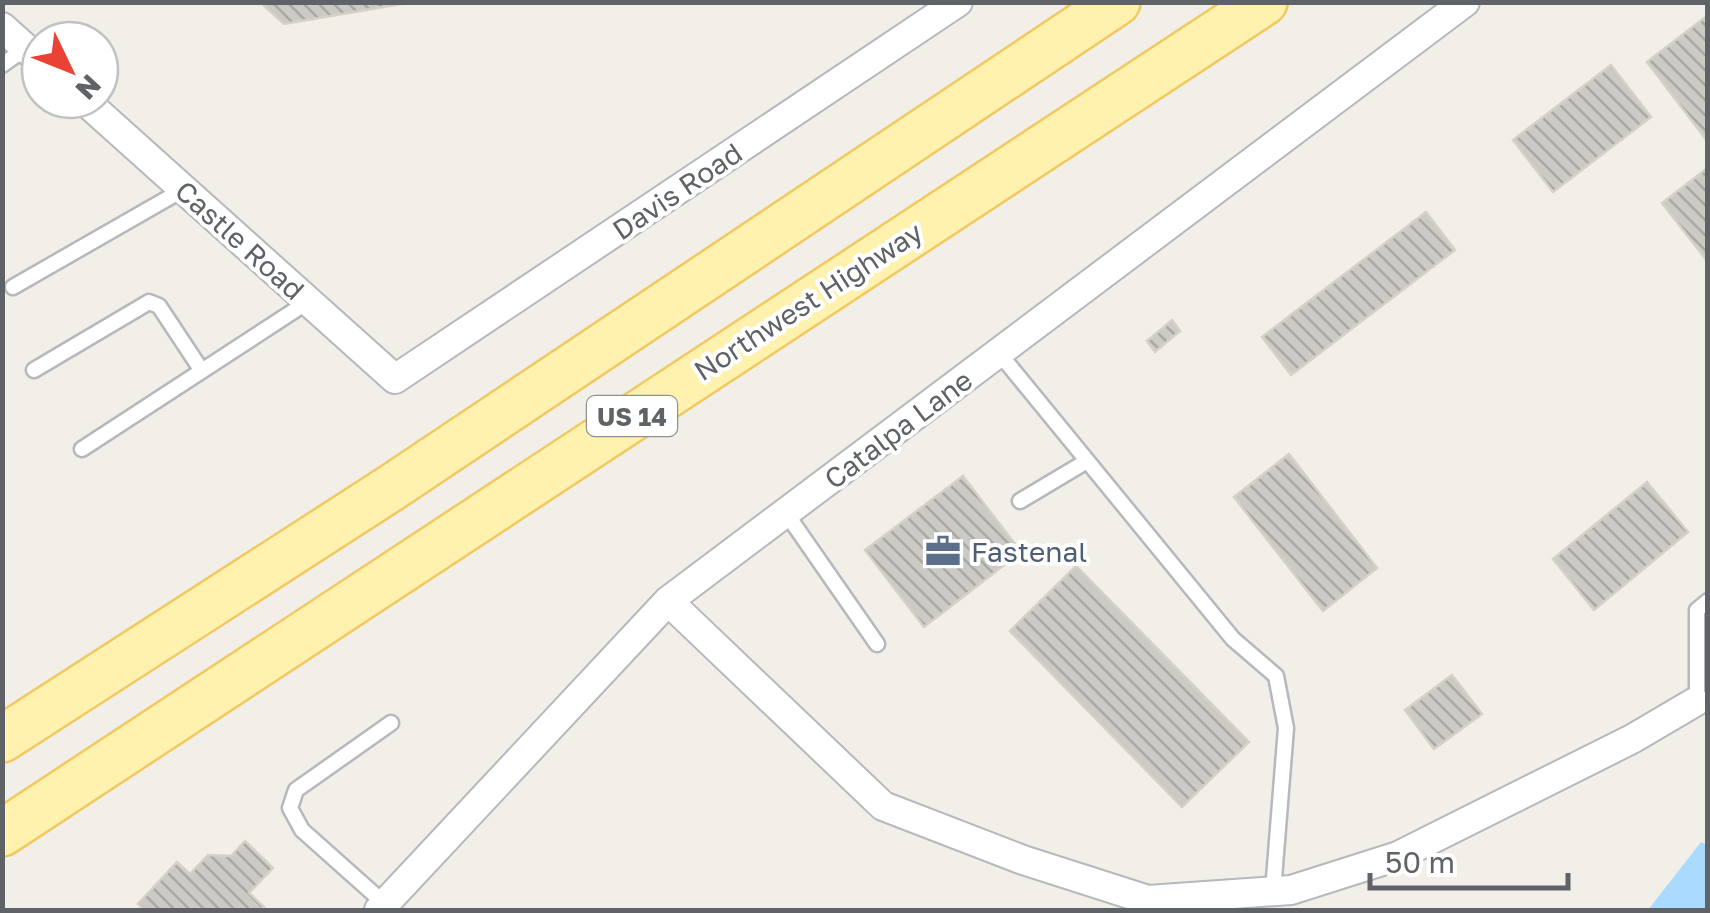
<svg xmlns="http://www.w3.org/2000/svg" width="1710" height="913" viewBox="0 0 1710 913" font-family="'Golos Text',sans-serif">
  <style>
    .water { fill: #aadaff }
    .building { fill: url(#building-back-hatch); stroke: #d6d1c6; stroke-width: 2.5 }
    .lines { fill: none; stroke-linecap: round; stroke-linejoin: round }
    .lane-casing { stroke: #b5b8bc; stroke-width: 19 }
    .street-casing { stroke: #b5b8bc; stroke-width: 32 }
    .primary-casing { stroke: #f2c960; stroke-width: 50 }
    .lane { stroke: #fff; stroke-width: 14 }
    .street { stroke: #fff; stroke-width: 28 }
    .primary { stroke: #fff2af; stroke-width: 45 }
    .labels { text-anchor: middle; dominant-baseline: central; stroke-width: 8; stroke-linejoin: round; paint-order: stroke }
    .shield { fill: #fff; stroke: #8f9295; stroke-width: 2.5 }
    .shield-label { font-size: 25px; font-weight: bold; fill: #5f6368 }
    .street-label { font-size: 28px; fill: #5f6368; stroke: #fff }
    .service-label { font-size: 28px; fill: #4e5e75; stroke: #fff; text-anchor: start }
  </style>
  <defs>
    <pattern id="building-back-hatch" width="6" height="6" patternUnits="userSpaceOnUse" patternTransform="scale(2.5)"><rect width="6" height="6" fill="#cccac5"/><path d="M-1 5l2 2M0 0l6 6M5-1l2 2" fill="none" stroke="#a9a8a4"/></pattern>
  </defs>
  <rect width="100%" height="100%" fill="#f1efe8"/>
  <path class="water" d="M1701 842 1707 845V910H1648Z"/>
  <path class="building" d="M260 2H413L284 24Z
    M1708 15V142L1647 62Z
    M1611 65 1651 117 1553 192 1513 140Z
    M1705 170 1708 173V262L1662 203Z
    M1426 212 1455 250 1291 375 1262 337Z
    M1172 320 1180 331 1155 352 1147 341Z
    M1289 454 1377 568 1323 611 1234 497Z
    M963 476 1021 552 924 627 865 550Z
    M1647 482 1688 532 1594 610 1553 559Z
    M1076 566 1249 742 1182 807 1010 631Z
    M1452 675 1482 714 1434 749 1405 710Z
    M245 841 273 868 249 893 264 907 260 910H145L138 904 177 862 190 874 208 855 231 856Z"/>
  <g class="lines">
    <defs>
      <path id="lane" d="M2 65 26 48
        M13 287 184 189
        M999 353 1233 639 1276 676 1286 728 1273 891
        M34 370 149 302 159 306 202 371
        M82 449 309 301
        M1020 501 1087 461
        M786 513 877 644
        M1697 702V610L1708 601
        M385 904 302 830 290 808 296 790 391 723"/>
      <path id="street" d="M2 27 40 61
        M84 100 395 379 958 2
        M668 601 883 806 1023 860 1148 900 1291 890 1398 856 1632 739 1695 702
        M379 910 668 601 1465 2"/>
      <path id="primary" d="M2 739 391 488 1117 2
        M2 833 1264 2"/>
    </defs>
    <use href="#lane" class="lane-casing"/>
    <use href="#street" class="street-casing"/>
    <use href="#primary" class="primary-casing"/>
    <use href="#lane" class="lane"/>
    <use href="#street" class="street"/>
    <use href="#primary" class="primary"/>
  </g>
  <defs>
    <symbol id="office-bare" viewBox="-9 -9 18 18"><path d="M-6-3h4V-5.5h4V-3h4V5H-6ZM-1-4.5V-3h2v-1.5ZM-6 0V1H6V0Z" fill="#5c6f8a" stroke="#fff" stroke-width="2.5" paint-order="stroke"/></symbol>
  </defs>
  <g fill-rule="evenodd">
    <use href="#office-bare" x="918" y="526" width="50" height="50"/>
  </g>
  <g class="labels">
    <rect class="shield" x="587" y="396" width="90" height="40" rx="8"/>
    <g class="shield-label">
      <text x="632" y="416">US 14</text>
    </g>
    <g class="street-label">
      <text transform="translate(677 191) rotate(-34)">Davis Road</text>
      <text transform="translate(240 240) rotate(42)">Castle Road</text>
      <text transform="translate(808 301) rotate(-33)">Northwest Highway</text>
      <text transform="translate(898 429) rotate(-37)">Catalpa Lane</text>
    </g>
    <g class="service-label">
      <text x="971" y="551">Fastenal</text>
    </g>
  </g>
  <rect width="1710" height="913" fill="none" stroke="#5f6368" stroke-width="10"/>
  <g transform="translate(70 70) rotate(133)"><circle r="48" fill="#ffffff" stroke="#bfc1c3" stroke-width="2.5"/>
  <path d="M0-8L18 38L0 25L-18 38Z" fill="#ea4335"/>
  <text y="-15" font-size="28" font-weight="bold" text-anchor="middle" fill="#5f6368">N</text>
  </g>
  <path d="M1370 873v15h198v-15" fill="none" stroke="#5f6368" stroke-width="5"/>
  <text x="1385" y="873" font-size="30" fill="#5f6368" stroke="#ffffff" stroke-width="8" paint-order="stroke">50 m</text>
</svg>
